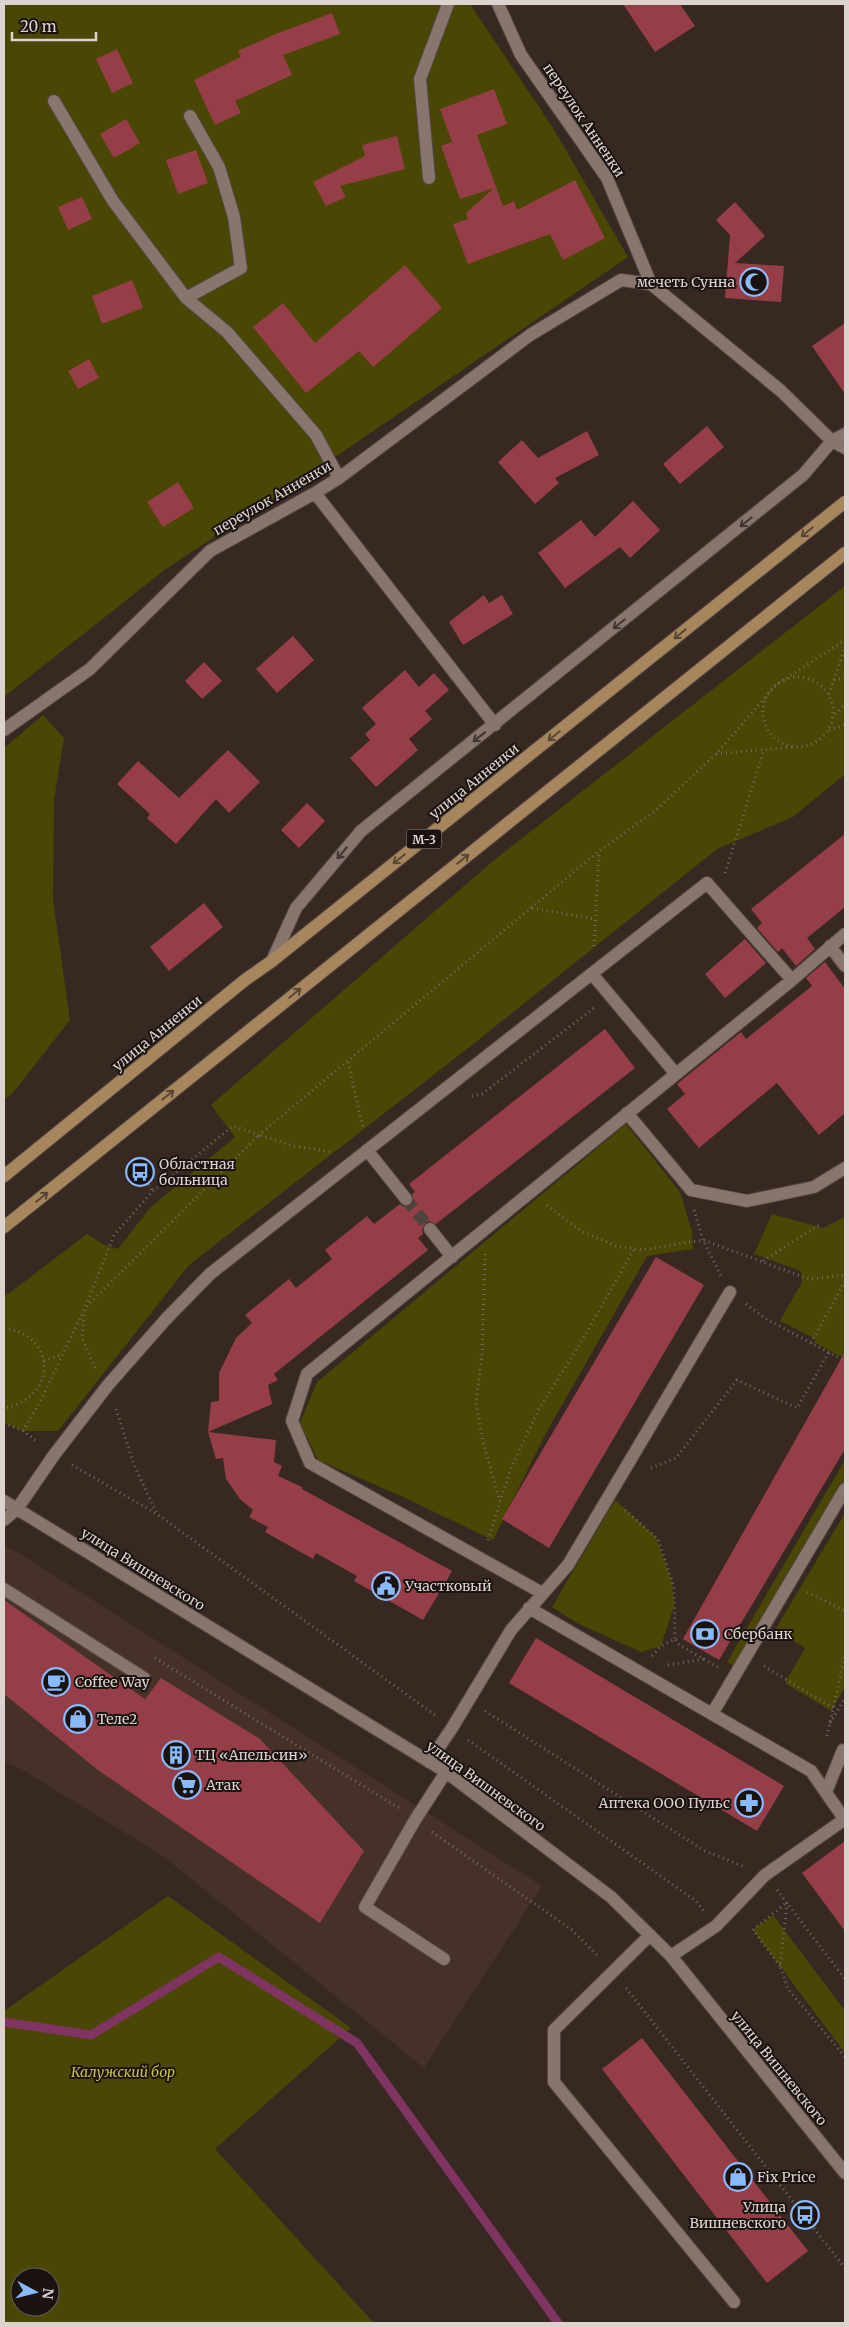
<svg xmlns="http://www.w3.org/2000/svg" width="849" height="2327" viewBox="0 0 849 2327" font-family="Merriweather,serif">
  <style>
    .built { fill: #453127 }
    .green { fill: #4a4603; fill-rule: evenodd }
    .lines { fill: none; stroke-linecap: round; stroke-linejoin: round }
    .stream { stroke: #803462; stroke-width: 9 }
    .building { fill: #963e48 }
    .minor-tunnel { stroke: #50423c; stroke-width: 12; stroke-dasharray: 12 6; stroke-linecap: butt }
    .minor-casing { stroke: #534742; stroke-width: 14 }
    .major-casing { stroke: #534742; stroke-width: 14 }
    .path { stroke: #756963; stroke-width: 3; stroke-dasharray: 1 4; stroke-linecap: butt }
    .minor { stroke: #87756e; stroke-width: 12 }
    .major { stroke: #a7865d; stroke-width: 12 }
    .oneway { stroke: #403531 }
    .oneway2 { stroke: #594733 }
    .labels { text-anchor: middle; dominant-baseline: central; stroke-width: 4; stroke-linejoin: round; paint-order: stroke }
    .shield { fill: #1a1310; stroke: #a29995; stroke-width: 1 }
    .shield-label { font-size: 12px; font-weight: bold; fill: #dcd2ce }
    .street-label { font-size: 14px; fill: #dcd2ce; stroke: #1a1310 }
    .poi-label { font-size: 14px; fill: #dcd2ce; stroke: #1a1310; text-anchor: start }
    .park-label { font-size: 14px; font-style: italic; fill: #cdc440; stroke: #1a1310 }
  </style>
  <rect width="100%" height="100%" fill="#372922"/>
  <path class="built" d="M4 1546 19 1553 542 1886 424 2068 163 1856 21 1769 4 1762Z"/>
  <path class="green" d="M4 4H470L553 128 628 257 344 451 163 571 4 697Z
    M845 586V774L793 817 717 849 472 1045 189 1265 58 1431H23L4 1423V1297L87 1234 104 1245 118 1249 150 1208 235 1137 211 1105 493 861Z
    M43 715 64 738 54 800 53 899 70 1020 12 1094 4 1099V748Z
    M626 1124 680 1192 692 1232 693 1249 647 1256 546 1433 493 1540 401 1496 318 1460 300 1423 317 1382Z
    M772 1214 823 1228 845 1217V1359L814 1342 816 1339 780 1321 802 1282 801 1271 754 1254Z
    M845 1460V1480L735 1667 727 1662Z
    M615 1500 656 1537 672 1582 674 1606 661 1646 641 1652 577 1623 552 1607Z
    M845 1513V1687L831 1711 785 1683 805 1648 775 1630Z
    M168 1896 351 2028 215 2149 374 2323H4V2011ZM20 2277H50V2307H20Z
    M773 1915 845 2011V2053L753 1930Z"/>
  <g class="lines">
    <path class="stream" d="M4 2022 91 2035 219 1957 357 2043 558 2323"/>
  </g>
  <path class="building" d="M623 4H680L695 26 655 52Z
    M332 13 340 34 283 55 292 75 235 101 241 113 215 125 194 80 241 57 238 51 273 35Z
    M117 49 133 83 112 93 96 59Z
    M494 89 507 124 477 135 503 206 514 201 517 210 575 180 605 238 563 260 550 234 468 264 453 224 468 219 466 213 494 188 460 199 441 146 452 142 440 109Z
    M126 119 140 143 114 158 100 134Z
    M397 136 405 169 340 186 346 197 326 206 313 182 365 156 362 145Z
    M196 150 208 183 178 194 166 160Z
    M82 197 92 219 68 230 58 207Z
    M735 202 765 236 735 263 784 266 781 302 725 298 730 235 716 220Z
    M405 265 442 308 373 367 359 351 306 393 253 327 283 303 315 343Z
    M132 280 143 308 102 324 92 296Z
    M845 323V394L812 346Z
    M89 359 99 378 78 389 68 371Z
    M707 426 724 447 680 484 663 464Z
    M587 431 599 455 555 478 559 483 535 504 498 462 522 440 538 458Z
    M178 482 194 508 163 527 147 502Z
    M633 501 660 530 630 558 620 547 565 588 538 553 581 520 595 537Z
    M484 595 489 603 502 595 513 614 463 645 449 622Z
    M293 636 314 660 277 693 256 669Z
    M204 662 222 681 202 699 185 681Z
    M405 670 419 687 434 673 449 690 425 711 432 719 409 739 418 750 376 787 350 758 370 740 365 734 376 724 362 708Z
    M228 750 260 782 229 813 216 799 176 844 147 818 150 814 117 784 138 761 179 798Z
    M307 803 325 821 299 848 281 830Z
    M845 834V907L807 938 815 949 796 966 782 948 778 952 757 928 762 923 751 909Z
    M204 903 223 927 169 971 150 947Z
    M745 939 766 963 725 998 705 974Z
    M825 962 845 989V1113L819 1135 777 1083 699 1148 667 1109 685 1094 677 1084 741 1032 746 1039 812 986 806 978Z
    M605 1029 635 1068 436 1224 429 1221 425 1223 422 1230 423 1234 418 1238 428 1250 274 1374 278 1380 268 1385 272 1404 208 1432 276 1440 274 1462 282 1466 278 1476 302 1487V1489L452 1571 423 1620 354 1581 357 1576 316 1553 313 1559 265 1532 268 1527 249 1517 253 1510 240 1499 226 1479 223 1458 216 1459 208 1432 211 1402 219 1401V1373L236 1338 252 1323 245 1315 289 1279 296 1288 332 1259 325 1250 367 1216 374 1224 400 1204 404 1207 411 1206 414 1202 412 1194 415 1192 409 1184Z
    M656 1257 704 1285 549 1548 502 1519Z
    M845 1352V1449L719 1660 683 1639Z
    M4 1600 145 1699 161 1678 260 1739 364 1851 320 1923 98 1770 4 1694Z
    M536 1638 784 1786 757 1831 509 1683Z
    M845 1841V1931L802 1873Z
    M642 2038 808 2251 767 2283 602 2069Z"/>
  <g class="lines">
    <path class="minor-tunnel" d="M406 1199 430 1229"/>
    <defs>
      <path id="minor" d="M498 4 521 55 607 178 651 284
        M54 101 113 201 186 298 227 332 316 435 339 478
        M429 178 420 79 448 4
        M186 298 241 268 234 217 219 167 190 116
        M315 493 495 725
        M4 730 90 669 210 551 315 493 339 478 530 335 621 280 651 284 781 391 832 441 845 448
        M830 946 845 966
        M272 961 296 908 361 831 803 475 832 441 845 434
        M676 1074 792 980 845 934
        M627 1113 691 1190 747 1201 814 1187 845 1168
        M367 1150 406 1199
        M430 1229 452 1257
        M845 1489 712 1714 811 1771 845 1820
        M4 1501 446 1772 611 1897 671 1956 845 2173
        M4 1520 17 1509 54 1455 108 1385 166 1319 210 1274 707 883 792 980
        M4 1589 144 1678
        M542 1593 310 1463 292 1421 307 1374 676 1074 592 974
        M529 1608 712 1714
        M429 1762 452 1728 511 1630 568 1565 730 1292
        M826 1792 843 1750
        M650 1935 554 2030V2082L734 2302
        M671 1956 716 1926 765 1875 845 1819
        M444 1959 365 1907 415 1820 446 1772"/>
      <path id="major" d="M4 1176 245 980 272 961 845 502
        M4 1227 845 553"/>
    </defs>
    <use href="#minor" class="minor-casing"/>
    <use href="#major" class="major-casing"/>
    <path class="path" d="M763 712a35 35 0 1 1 70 0a35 35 0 1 1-70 0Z
      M834 680 845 677
      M829 694 845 648
      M832 718 845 704
      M829 730 845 725
      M716 754 792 747
      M725 873 764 750
      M532 908 595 919
      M594 946 599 851
      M348 1062 363 1128
      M472 1096 482 1094 594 1008
      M140 1172 153 1191
      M547 1205 581 1231 616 1246 642 1250 703 1240 809 1279 845 1275
      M694 1210 703 1240 721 1276
      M485 1254 482 1355 476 1401 482 1438 500 1502
      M763 1261 819 1225
      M746 1304 766 1319 845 1361
      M4 1328C58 1335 57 1399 4 1408
      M811 1343 845 1281
      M44 1361 61 1355
      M95 1368 82 1338 85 1308 259 1135 293 1146 332 1152
      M116 1409 134 1465 157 1514
      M4 1423 23 1431 38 1442
      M23 1431 41 1400 85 1308 114 1235 153 1191 233 1126 259 1135 599 851 654 812 716 754 776 685 845 640
      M72 1465 157 1514 435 1715
      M651 1468 676 1458 737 1380 797 1408 829 1352
      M625 1510 658 1539 674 1587 675 1639
      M488 1540 511 1468 539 1409 580 1344 634 1249
      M807 1592 845 1611
      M652 1656 661 1646 675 1639 679 1645 718 1667
      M155 1658 399 1808
      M668 1665 704 1659
      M764 1666 833 1708
      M485 1711 705 1851 745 1867
      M830 1723 845 1698
      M827 1736 845 1655
      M468 1740 696 1901 704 1911
      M432 1832 572 1930 599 1957
      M777 1890 845 1979
      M787 1903 780 1966 788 1989 845 2057
      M780 1966 753 1930 786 1903
      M626 1988 845 2268"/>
    <use href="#minor" class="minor"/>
    <use href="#major" class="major"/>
  </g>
  <defs><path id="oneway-shaft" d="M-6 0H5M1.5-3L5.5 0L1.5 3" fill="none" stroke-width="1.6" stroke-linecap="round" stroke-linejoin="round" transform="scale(1.25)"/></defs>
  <g class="oneway">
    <use href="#oneway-shaft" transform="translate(746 522) rotate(141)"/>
    <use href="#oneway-shaft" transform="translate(619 624) rotate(141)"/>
    <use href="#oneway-shaft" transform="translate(479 737) rotate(142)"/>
    <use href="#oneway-shaft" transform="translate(342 853) rotate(130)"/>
  </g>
  <g class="oneway2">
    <use href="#oneway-shaft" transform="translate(807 532) rotate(141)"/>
    <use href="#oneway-shaft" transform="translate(680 634) rotate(141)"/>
    <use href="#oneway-shaft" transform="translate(554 736) rotate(141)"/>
    <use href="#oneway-shaft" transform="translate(399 859) rotate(141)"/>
    <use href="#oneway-shaft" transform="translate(463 859) rotate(-39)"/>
    <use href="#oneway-shaft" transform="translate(295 993) rotate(-39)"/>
    <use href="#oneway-shaft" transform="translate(168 1095) rotate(-39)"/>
    <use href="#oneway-shaft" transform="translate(42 1197) rotate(-39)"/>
  </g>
  <defs>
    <symbol id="mosque-ring" viewBox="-11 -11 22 22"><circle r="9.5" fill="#1a1310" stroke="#89bafc" stroke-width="1.5"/><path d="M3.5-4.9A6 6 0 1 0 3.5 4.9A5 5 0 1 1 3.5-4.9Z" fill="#89bafc"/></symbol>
    <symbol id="bus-ring" viewBox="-11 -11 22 22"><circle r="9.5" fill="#1a1310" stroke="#89bafc" stroke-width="1.5"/><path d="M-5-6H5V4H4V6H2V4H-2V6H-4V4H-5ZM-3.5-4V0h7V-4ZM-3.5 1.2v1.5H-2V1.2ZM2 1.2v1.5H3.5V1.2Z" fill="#89bafc"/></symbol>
    <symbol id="civic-ring" viewBox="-11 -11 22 22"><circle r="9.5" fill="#1a1310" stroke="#89bafc" stroke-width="1.5"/><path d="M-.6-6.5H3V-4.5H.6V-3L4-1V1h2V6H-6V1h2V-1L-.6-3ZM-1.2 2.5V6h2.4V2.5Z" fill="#89bafc"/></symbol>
    <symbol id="bank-ring" viewBox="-11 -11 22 22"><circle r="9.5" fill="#1a1310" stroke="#89bafc" stroke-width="1.5"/><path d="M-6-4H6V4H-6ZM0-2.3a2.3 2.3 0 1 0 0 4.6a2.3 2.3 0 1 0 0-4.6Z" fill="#89bafc"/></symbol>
    <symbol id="cafe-ring" viewBox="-11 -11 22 22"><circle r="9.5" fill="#1a1310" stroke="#89bafc" stroke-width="1.5"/><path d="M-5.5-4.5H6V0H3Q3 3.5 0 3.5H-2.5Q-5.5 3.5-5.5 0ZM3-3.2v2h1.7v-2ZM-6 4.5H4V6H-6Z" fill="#89bafc"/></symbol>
    <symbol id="shop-ring" viewBox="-11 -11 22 22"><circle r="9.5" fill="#1a1310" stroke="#89bafc" stroke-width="1.5"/><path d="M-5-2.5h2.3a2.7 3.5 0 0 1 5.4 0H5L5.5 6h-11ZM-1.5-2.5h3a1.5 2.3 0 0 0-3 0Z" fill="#89bafc"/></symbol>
    <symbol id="building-ring" viewBox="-11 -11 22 22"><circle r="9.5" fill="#1a1310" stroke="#89bafc" stroke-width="1.5"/><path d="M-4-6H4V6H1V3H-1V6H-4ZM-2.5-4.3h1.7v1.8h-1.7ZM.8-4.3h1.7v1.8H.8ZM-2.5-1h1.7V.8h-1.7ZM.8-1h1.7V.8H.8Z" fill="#89bafc"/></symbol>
    <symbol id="supermarket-ring" viewBox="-11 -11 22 22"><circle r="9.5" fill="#1a1310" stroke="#89bafc" stroke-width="1.5"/><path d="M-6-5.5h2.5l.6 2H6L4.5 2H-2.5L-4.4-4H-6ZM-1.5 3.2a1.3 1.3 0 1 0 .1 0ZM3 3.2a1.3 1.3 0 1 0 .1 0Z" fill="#89bafc"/></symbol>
    <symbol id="pharmacy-ring" viewBox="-11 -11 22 22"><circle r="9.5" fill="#1a1310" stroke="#89bafc" stroke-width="1.5"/><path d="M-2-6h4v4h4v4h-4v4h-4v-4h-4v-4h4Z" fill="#89bafc"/></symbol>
  </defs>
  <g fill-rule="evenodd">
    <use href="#mosque-ring" x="738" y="266" width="32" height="32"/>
    <use href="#bus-ring" x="124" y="1156" width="32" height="32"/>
    <use href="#civic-ring" x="370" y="1570" width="32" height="32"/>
    <use href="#bank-ring" x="689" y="1618" width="32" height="32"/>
    <use href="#cafe-ring" x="40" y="1666" width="32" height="32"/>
    <use href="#shop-ring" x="62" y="1703" width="32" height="32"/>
    <use href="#building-ring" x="160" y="1739" width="32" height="32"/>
    <use href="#supermarket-ring" x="171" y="1769" width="32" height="32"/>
    <use href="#pharmacy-ring" x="733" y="1787" width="32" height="32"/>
    <use href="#shop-ring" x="722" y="2161" width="32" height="32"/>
    <use href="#bus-ring" x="789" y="2199" width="32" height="32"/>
  </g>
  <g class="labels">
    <rect class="shield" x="406.5" y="829.5" width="35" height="19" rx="4"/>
    <g class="shield-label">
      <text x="424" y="839">М-3</text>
    </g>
    <g class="street-label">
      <text transform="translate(584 120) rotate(56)">переулок Анненки</text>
      <text transform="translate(272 498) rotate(-30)">переулок Анненки</text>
      <text transform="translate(474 781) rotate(-39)">улица Анненки</text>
      <text transform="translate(157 1033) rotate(-39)">улица Анненки</text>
      <text transform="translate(143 1569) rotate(32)">улица Вишневского</text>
      <text transform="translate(486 1786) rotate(36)">улица Вишневского</text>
      <text transform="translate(779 2068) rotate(51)">улица Вишневского</text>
    </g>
    <g class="poi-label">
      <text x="735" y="282" text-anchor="end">мечеть Сунна</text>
      <text x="159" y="1164">Областная<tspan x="159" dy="16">больница</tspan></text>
      <text x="405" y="1586">Участковый</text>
      <text x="724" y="1634">Сбербанк</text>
      <text x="75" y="1682">Coffee Way</text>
      <text x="97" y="1719">Теле2</text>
      <text x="195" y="1755">ТЦ «Апельсин»</text>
      <text x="206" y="1785">Атак</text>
      <text x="730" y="1803" text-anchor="end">Аптека ООО Пульс</text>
      <text x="757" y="2177">Fix Price</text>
      <text x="786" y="2207" text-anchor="end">Улица<tspan x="786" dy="16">Вишневского</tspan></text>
    </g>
    <g class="park-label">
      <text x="123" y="2072">Калужский бор</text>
    </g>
  </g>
  <rect width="849" height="2327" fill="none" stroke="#dcd2ce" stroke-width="10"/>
  <g transform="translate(35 2292) rotate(97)"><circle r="24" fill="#1a1310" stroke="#685f5c"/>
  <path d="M0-4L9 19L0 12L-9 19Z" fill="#89bafc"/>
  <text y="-8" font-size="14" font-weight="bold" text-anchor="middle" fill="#dcd2ce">N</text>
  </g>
  <path d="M12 32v8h84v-8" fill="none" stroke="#dcd2ce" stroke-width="2.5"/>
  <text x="20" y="32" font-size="15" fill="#dcd2ce" stroke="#1a1310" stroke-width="4" paint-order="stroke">20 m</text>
</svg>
